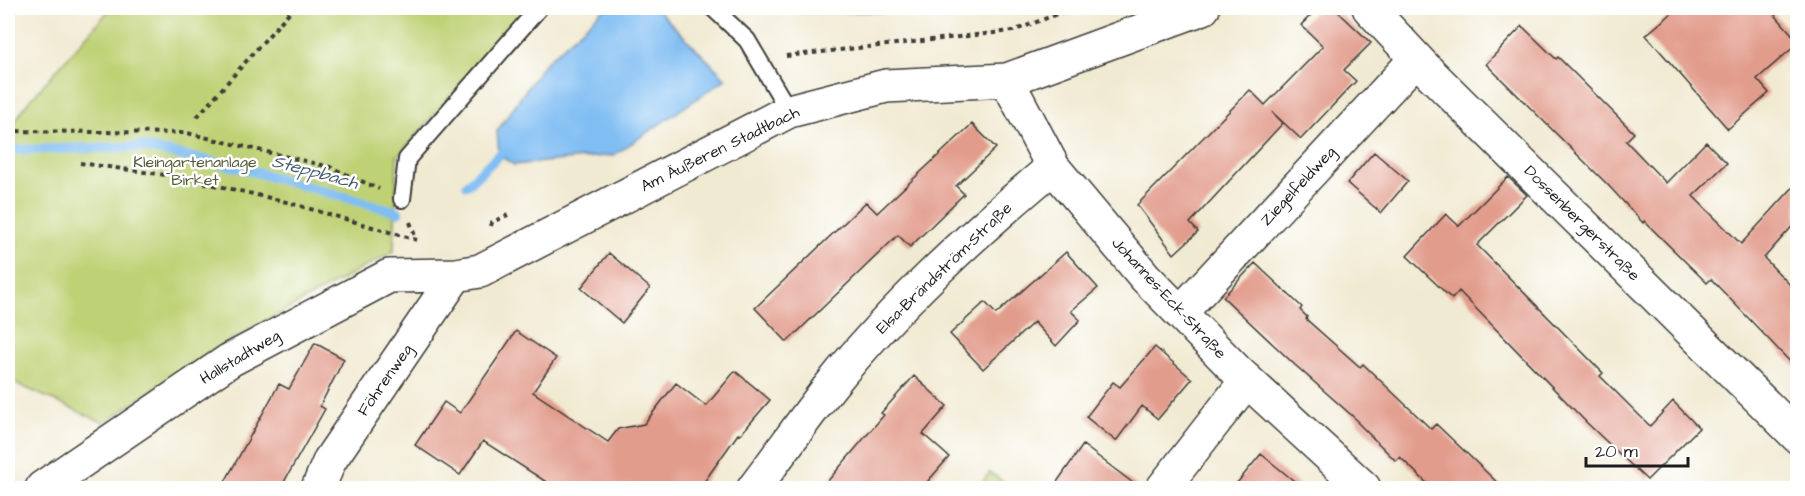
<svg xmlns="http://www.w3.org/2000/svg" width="1805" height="496" viewBox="0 0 1805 496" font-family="'Architects Daughter',sans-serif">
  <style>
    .green { fill: #bed174; stroke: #6d7648; stroke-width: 1.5 }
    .water { fill: #7fbdf3; stroke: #4e6c88; stroke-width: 1.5 }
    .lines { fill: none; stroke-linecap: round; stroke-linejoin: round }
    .stream { stroke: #7fbdf3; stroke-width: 10 }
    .building { fill: #e29c8c }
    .service-casing { stroke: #3c3b37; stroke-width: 20 }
    .minor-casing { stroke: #3c3b37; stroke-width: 36 }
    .path { stroke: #3c3b37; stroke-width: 4; stroke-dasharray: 4.5 4.5; stroke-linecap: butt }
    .service { stroke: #fff; stroke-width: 16 }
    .minor { stroke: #fff; stroke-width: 33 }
    .labels { text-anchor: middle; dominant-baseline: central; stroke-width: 5; stroke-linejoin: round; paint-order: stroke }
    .street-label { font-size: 16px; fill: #1c1c1c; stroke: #fff }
    .park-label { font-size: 16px; fill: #555b3b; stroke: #fff }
    .water-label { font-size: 18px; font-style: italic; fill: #445c72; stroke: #fff }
  </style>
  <rect width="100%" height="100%" fill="#fff"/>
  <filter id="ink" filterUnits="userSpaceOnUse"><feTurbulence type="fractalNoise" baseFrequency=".0167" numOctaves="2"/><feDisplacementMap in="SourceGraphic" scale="12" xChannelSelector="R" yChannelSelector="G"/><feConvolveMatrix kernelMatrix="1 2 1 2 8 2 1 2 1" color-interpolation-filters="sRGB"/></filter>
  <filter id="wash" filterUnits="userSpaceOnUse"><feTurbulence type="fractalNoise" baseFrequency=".008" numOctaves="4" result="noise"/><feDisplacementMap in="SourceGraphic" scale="24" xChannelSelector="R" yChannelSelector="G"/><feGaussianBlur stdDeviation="1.35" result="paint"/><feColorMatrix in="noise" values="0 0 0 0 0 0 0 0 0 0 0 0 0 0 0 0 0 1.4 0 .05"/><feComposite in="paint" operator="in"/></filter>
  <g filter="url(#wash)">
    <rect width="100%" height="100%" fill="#f1ead2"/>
    <path class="green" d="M111 8H528L397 157 394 251 211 351 104 423 8 380V133L25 106Z
      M990 472 1011 488H978Z"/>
    <path class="water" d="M605 8H656L726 79 614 155 514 165 499 155 497 131 544 64Z
      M789 8H930L884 12H793Z"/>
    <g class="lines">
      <path class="stream" d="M8 150 142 147 237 167 398 212
        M467 185 499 155"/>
    </g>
    <g id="blocks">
      <path class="building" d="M1318 8H1334L1371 43 1344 70 1356 81 1301 139 1272 112 1283 123 1190 223 1198 232 1174 254 1137 205 1250 90 1265 105 1323 46 1301 25Z
        M1678 8H1769L1797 40V44L1757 79 1769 93 1728 129 1646 35Z
        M1522 26 1556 59 1558 57 1634 133 1626 141 1666 183 1706 142 1727 163 1693 196 1741 244 1797 183V221L1764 258 1797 292V369L1711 279 1707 283 1644 221 1643 223 1608 185 1486 64Z
        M972 124 996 148 956 186 964 194 910 247 898 235 787 342 755 308 866 202 877 213Z
        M1374 152 1408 181 1381 213 1347 183Z
        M1508 177 1527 195 1477 245 1603 373 1600 376 1650 426 1673 401 1699 428 1647 480 1587 423 1459 291 1452 299 1407 256 1446 214 1459 226Z
        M1066 252 1098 288 1071 311 1080 320 1056 346 1034 322 983 369 950 334 985 302 996 314Z
        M609 253 650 288 622 323 581 288Z
        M1255 263 1302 307 1300 310 1307 317 1306 319 1360 367 1363 364 1431 429 1436 424 1504 489H1433L1400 457 1396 461 1357 422 1358 421 1295 365 1223 297Z
        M516 331 556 358 533 392 608 442 618 429 644 424 676 383 706 406 735 371 770 400 740 435 738 434 699 489H557L483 441 460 475 415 445 444 402 460 413Z
        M315 343 344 359 320 406 325 409 280 489H221L279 384 289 389Z
        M1155 347 1192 379 1158 419 1142 406 1116 441 1086 417 1113 382 1120 387Z
        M914 376 947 406 923 434 949 457 921 489H821L884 415 881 413Z
        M1083 445 1141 489H1052Z
        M1261 454 1304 489H1232Z"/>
    </g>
  </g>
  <g filter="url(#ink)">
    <use href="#blocks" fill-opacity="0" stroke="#3c3b37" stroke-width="1.5"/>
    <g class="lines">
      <defs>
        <path id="service" d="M713 8 747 40 789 111
          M402 199 407 159 539 8"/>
        <path id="minor" d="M1369 8 1424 67 1798 437
          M1007 80 1053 167 1145 277 1239 373 1364 488
          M1180 313 1416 59
          M42 488 230 360 389 276 456 275 480 271 789 111 886 86 1007 80 1203 8
          M318 488 330 460 456 275
          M754 488C780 454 804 419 831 385 895 305 974 233 1053 167
          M1163 488 1247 380"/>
      </defs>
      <use href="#service" class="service-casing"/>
      <use href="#minor" class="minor-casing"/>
      <path class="path" d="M786 56 1013 31 1073 8
        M197 117 293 8
        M8 131 187 133 330 167 379 189
        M80 163 180 177 283 201 417 240
        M410 222 416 239
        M491 226 492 222 508 215"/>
      <use href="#service" class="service"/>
      <use href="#minor" class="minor"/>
    </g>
  </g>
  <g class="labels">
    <g class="street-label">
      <text transform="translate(720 149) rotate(-26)">Am Äußeren Stadtbach</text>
      <text transform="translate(1298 186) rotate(-47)">Ziegelfeldweg</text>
      <text transform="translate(1582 223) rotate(45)">Dossenbergerstraße</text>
      <text transform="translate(944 268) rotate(-44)">Elsa-Brändström-Straße</text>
      <text transform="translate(1169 298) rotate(47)">Johannes-Eck-Straße</text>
      <text transform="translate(240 357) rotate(-31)">Hallstadtweg</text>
      <text transform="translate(385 380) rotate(-55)">Föhrenweg</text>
    </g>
    <g class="park-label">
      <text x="195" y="162">Kleingartenanlage<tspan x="195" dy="18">Birket</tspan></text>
    </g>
    <g class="water-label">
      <text transform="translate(315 172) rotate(15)">Steppbach</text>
    </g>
  </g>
  <rect width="1805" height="496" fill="none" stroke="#fff" stroke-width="30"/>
  <path d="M1586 457v9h102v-9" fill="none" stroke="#1c1c1c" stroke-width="3"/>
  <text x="1595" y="457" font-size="18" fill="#1c1c1c" stroke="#ffffff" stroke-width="4.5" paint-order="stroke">20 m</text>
</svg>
